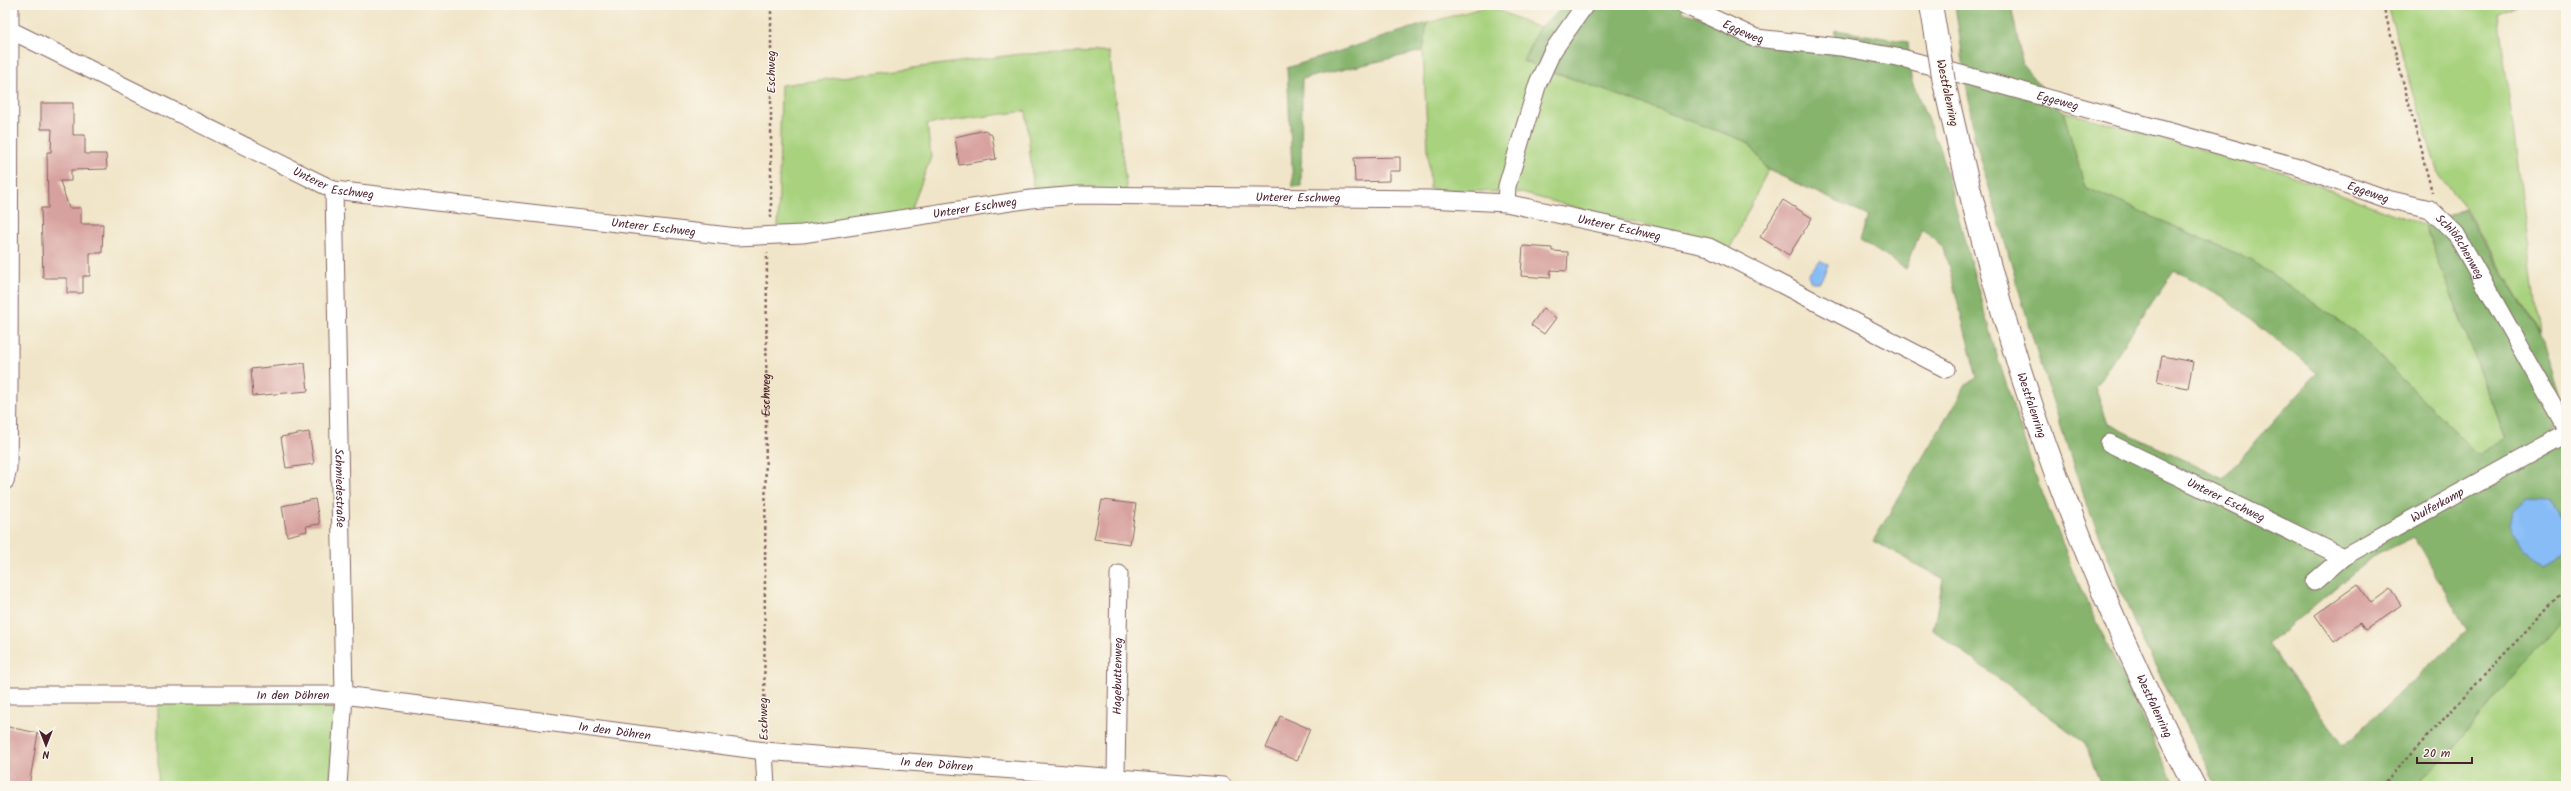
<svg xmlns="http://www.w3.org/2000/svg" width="2571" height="791" viewBox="0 0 2571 791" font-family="Kalam,sans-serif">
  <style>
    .green { fill: #a8d27e; stroke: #797854 }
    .forest { fill: #86b46d; stroke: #686a4c; fill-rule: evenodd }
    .water { fill: #87bcf6; stroke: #686e90 }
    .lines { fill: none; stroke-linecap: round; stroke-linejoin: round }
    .stream { stroke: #87bcf6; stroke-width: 5.5 }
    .building { fill: #d7a19f }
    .minor-casing { stroke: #846462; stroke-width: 19 }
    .secondary-casing { stroke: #846462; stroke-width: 24 }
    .path { stroke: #846462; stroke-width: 2.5; stroke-dasharray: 3 3; stroke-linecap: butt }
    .minor { stroke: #fff; stroke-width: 17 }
    .secondary { stroke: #fff; stroke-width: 22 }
    .secondary-bridge-casing { stroke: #846462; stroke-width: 24; stroke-linecap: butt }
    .secondary-bridge { stroke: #fff; stroke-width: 22 }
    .labels { text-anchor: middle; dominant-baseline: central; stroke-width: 3; stroke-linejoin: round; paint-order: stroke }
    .street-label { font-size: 12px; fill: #4a1f2b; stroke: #fbf7ec }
  </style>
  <rect width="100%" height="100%" fill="#fbf7ec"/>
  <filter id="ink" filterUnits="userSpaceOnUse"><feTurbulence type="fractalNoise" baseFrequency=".025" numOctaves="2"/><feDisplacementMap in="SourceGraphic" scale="8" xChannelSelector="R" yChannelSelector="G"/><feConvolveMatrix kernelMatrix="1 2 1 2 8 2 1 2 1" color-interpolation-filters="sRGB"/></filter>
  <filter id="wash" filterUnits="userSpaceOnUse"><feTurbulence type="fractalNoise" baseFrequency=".012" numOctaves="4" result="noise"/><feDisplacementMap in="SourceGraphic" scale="16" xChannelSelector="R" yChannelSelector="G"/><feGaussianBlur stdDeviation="0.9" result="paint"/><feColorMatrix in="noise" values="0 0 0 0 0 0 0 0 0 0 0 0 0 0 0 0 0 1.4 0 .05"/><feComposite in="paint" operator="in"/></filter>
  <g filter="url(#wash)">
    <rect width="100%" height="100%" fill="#f0e5c8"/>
    <path class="green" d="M2387 5H2518L2498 13 2540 334 2462 203 2438 174Z
      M1489 6 1539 28 1523 61 1748 142 1768 170 1730 248 1521 193 1430 189 1423 51 1427 23Z
      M1109 52 1127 192 1034 195 1026 111 927 124 931 157 910 213 778 233 781 85 1021 54Z
      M2063 111 2283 172 2425 226 2506 439 2478 454 2355 332 2251 260 2085 187Z
      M2566 611V786H2417L2461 739Z
      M158 702H323L335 711 330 786H158Z"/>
    <path class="forest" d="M1566 5H1683L1682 12 1833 55 1836 30 1908 42 1911 79 1940 150 1992 340 2036 477 2080 587 2175 786H2101L2085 743 1933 630 1943 579 1873 541 1966 384 1977 378 1944 248 1922 228 1906 269 1860 240 1868 216 1768 170 1748 142 1523 61 1539 28Z
      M1955 5H2011L2023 66 2063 111 2085 187 2251 260 2355 332 2478 454 2506 438 2425 226 2464 209 2543 340 2566 419 2553 424 2566 447V520L2552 499 2545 561 2566 549V611L2461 739 2417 786H2217L2139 634 2082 492 2036 349 1974 136ZM2174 270 2222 296 2317 373 2223 478 2108 424 2095 387ZM2414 537 2467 630 2344 746 2268 644 2372 557Z
      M1427 23 1423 51 1302 79 1301 186 1293 187 1287 68Z"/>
    <path class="water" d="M1820 260 1828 265 1820 282H1811L1808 275Z
      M2526 498 2552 499 2566 520V549L2545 561 2523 548 2509 526 2512 511Z"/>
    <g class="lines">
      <path class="stream" d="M2565 786 2566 785"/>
    </g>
    <g id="blocks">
      <path class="building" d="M41 103H73V135H85V154H106L107 169 71 170V181H60L69 208H81V224H103L102 253H90V276H83V293H67V278H43L41 208H48L47 152H51L52 129H41Z
        M985 130 992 135 996 159 959 165 955 137Z
        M1400 157V171H1389V181L1355 182 1354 158Z
        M1783 200 1812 218 1789 255 1760 237Z
        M1523 246 1552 248V251L1568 252 1567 271 1551 270 1550 278 1521 276Z
        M1543 308 1556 318 1544 334 1531 325Z
        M2162 356 2193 362 2188 388 2157 382Z
        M305 363 308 391 253 396 251 369Z
        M309 432 314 464 286 468 281 437Z
        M315 499 320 524 306 526 307 531 287 536 282 506Z
        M1102 500 1136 504 1130 544 1094 539Z
        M2358 584 2371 603 2390 589 2401 605 2365 630 2360 623 2334 642 2315 615Z
        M1280 716 1310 729 1297 761 1266 748Z
        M8 727 38 733 29 786H5L8 745 5 744Z"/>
    </g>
  </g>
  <g filter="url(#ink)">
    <use href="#blocks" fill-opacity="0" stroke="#846462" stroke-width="1"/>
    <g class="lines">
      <defs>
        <g id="minor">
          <path id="s2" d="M1684 5 1756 38 1840 47 1902 58 2295 166 2387 199 2430 209 2456 234 2566 428"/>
          <path id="s3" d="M5 30H10L334 190 737 237 802 234 1031 199 1078 195 1429 199 1506 203 1709 247 1946 369"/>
          <path id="s4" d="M334 190 344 695 338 786"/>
          <path d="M1506 203 1507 186 1538 83 1552 52 1585 5"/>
          <path id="s5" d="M2109 443 2343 557"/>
          <path d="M5 481 8 468 9 390 10 5"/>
          <path id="s6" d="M2314 582 2343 557 2566 434"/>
          <path id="s7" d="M5 695H344L764 751 1223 786"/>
          <path d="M764 751 766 786"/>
          <path id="s8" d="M1116 778 1119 574"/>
        </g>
        <g id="secondary">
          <path d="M1931 5 1939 51"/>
          <path id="s9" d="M1944 82C1966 180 1991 277 2021 373 2067 515 2126 654 2194 786"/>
        </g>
      </defs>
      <use href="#minor" class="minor-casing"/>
      <use href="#secondary" class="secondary-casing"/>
      <g class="path">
        <path d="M771 5V218"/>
        <path d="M2383 5 2432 192"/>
        <path id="s1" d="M764 734 767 253"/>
        <path d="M2381 786 2566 588"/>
      </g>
      <use href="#minor" class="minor"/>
      <use href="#secondary" class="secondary"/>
      <defs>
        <path id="secondary-bridge" d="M1939 51 1944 82"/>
      </defs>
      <use href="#secondary-bridge" class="secondary-bridge-casing"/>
      <use href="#secondary-bridge" class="secondary-bridge"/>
    </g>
  </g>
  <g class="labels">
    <g class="street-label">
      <text stroke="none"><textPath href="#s2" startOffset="65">Eggeweg</textPath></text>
      <text transform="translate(771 72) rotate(-90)">Eschweg</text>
      <text transform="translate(1947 93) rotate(78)">Westfalenring</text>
      <text stroke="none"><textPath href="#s2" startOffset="388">Eggeweg</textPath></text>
      <text stroke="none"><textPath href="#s3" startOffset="364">Unterer Eschweg</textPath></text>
      <text stroke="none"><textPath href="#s2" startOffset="712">Eggeweg</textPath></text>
      <text stroke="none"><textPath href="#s3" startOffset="1336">Unterer Eschweg</textPath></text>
      <text stroke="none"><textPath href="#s3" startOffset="1012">Unterer Eschweg</textPath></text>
      <text stroke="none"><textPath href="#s3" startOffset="688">Unterer Eschweg</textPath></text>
      <text stroke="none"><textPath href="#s3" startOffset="1660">Unterer Eschweg</textPath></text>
      <text stroke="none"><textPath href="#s2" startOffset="825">Schlößchenweg</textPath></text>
      <text stroke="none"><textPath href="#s1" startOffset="339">Eschweg</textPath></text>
      <text stroke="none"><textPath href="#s9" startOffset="335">Westfalenring</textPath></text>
      <text stroke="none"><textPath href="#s4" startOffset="298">Schmiedestraße</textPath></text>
      <text stroke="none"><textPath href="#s5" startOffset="130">Unterer Eschweg</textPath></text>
      <text stroke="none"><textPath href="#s6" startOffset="146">Wulferkamp</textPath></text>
      <text stroke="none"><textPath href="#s8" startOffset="102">Hagebuttenweg</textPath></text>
      <text stroke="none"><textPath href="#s7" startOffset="288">In den Döhren</textPath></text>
      <text stroke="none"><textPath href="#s9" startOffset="660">Westfalenring</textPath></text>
      <text transform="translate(764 719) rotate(-91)">Eschweg</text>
      <text stroke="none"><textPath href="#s7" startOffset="612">In den Döhren</textPath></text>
      <text stroke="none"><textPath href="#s7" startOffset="936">In den Döhren</textPath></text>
    </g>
  </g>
  <rect width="2571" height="791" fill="none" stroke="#fbf7ec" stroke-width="20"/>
  <g transform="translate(46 745) rotate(180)" stroke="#fbf7ec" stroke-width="3" paint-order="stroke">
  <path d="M0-3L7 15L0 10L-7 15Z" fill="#4a1f2b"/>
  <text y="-6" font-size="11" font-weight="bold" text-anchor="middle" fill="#4a1f2b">N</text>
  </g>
  <path d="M2417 757v6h55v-6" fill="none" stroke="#4a1f2b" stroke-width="2"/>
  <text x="2423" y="757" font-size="12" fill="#4a1f2b" stroke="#fbf7ec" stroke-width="3" paint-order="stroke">20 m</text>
</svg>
